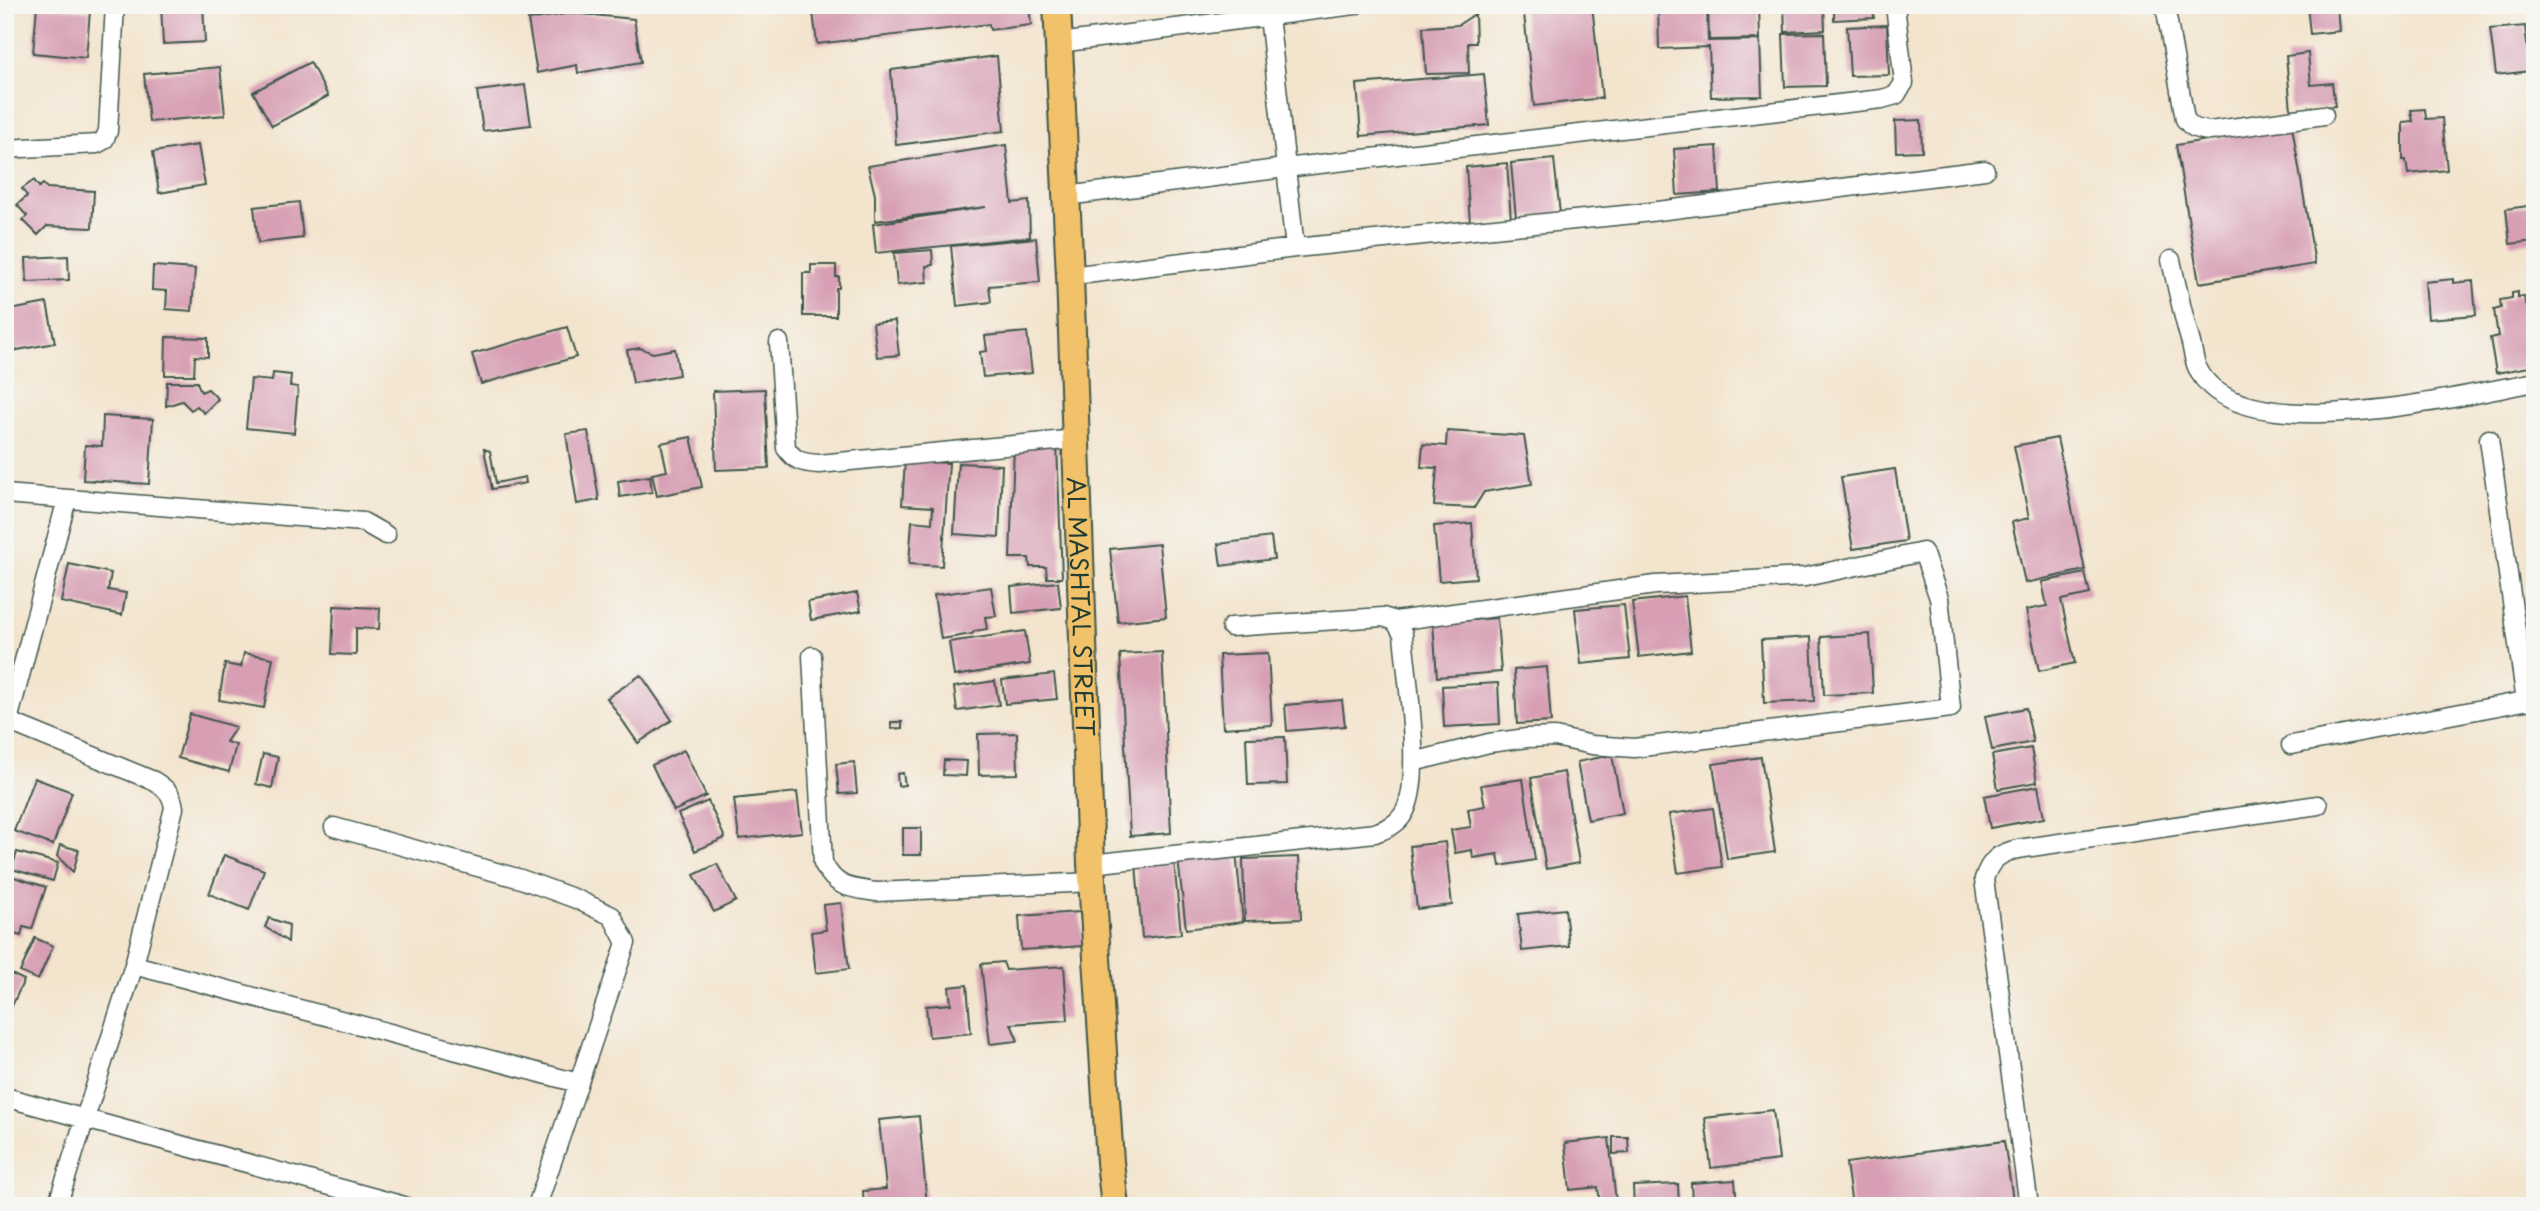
<svg xmlns="http://www.w3.org/2000/svg" width="2540" height="1211" viewBox="0 0 2540 1211" font-family="'Playpen Sans',sans-serif">
  <style>
    .building { fill: #d79eb4 }
    .lines { fill: none; stroke-linecap: round; stroke-linejoin: round }
    .street-casing { stroke: #3f564b; stroke-width: 21 }
    .primary-casing { stroke: #3f564b; stroke-width: 30 }
    .street { stroke: #fff; stroke-width: 18 }
    .primary { stroke: #f2c26a; stroke-width: 26 }
    .labels { text-anchor: middle; dominant-baseline: central; stroke-width: 5; stroke-linejoin: round; paint-order: stroke }
    .street-label { font-size: 24px; fill: #1f3d34; stroke: #f6f6f2 }
  </style>
  <rect width="100%" height="100%" fill="#f6f6f2"/>
  <filter id="ink" filterUnits="userSpaceOnUse"><feTurbulence type="fractalNoise" baseFrequency=".0143" numOctaves="2"/><feDisplacementMap in="SourceGraphic" scale="14" xChannelSelector="R" yChannelSelector="G"/><feConvolveMatrix kernelMatrix="1 2 1 2 8 2 1 2 1" color-interpolation-filters="sRGB"/></filter>
  <filter id="wash" filterUnits="userSpaceOnUse"><feTurbulence type="fractalNoise" baseFrequency=".00686" numOctaves="4" result="noise"/><feDisplacementMap in="SourceGraphic" scale="28" xChannelSelector="R" yChannelSelector="G"/><feGaussianBlur stdDeviation="1.57" result="paint"/><feColorMatrix in="noise" values="0 0 0 0 0 0 0 0 0 0 0 0 0 0 0 0 0 1.4 0 .05"/><feComposite in="paint" operator="in"/></filter>
  <g filter="url(#wash)">
    <rect width="100%" height="100%" fill="#f3e4cd"/>
    <g id="blocks">
      <path class="building" d="M161 5H203L205 42 163 44Z
        M812 5H1029L1031 25 990 30 989 24 817 44Z
        M1523 5H1592L1602 98 1534 106Z
        M1658 5H1707L1708 41 1760 40 1762 96 1711 97 1709 47 1659 49Z
        M1708 5H1759L1760 39 1709 40Z
        M1784 5H1824L1825 30 1785 32Z
        M1834 5H1873L1874 18 1834 20Z
        M2307 5H2337L2339 31 2310 34Z
        M37 6 90 11 86 58 33 53Z
        M571 13 634 19 641 62 578 73 577 65 537 73 528 20Z
        M1475 14 1476 43H1468L1469 73 1426 74 1423 27 1458 25Z
        M1887 25 1889 75 1850 76 1847 27Z
        M2525 26 2530 71 2496 75 2490 29Z
        M1824 33 1826 86 1785 87 1783 34Z
        M2308 53 2311 85 2332 83 2335 106 2291 110 2286 56Z
        M997 56 1004 131 896 145 891 70Z
        M310 62 328 96 272 126 253 92Z
        M220 67 225 115 149 122 144 74Z
        M1484 74 1489 125 1361 136 1357 84Z
        M525 85 531 125 483 131 477 91Z
        M2425 109 2426 119 2442 118 2447 170 2408 174 2406 160H2403V122L2413 121 2411 110Z
        M1921 120 1922 151 1896 152 1895 121Z
        M2292 126 2315 264 2199 283 2176 145Z
        M198 145 205 185 159 193 153 152Z
        M1006 145 1012 203 1029 201 1030 237 876 253 873 224 986 207 875 221V195L868 166Z
        M1717 146 1720 192 1677 195 1674 149Z
        M1554 159 1560 214 1516 218 1511 163Z
        M1507 163 1511 220 1470 223 1466 167Z
        M34 180 39 187 43 184 47 188 94 191 92 228 47 226 38 235 23 220 27 216 17 205 27 196 22 189Z
        M299 202 303 238 258 243 254 207Z
        M2535 205V241L2510 244 2506 209Z
        M1036 238 1040 282 989 286 991 302 957 306 951 246Z
        M932 250 933 265 926 266 927 282 897 285 894 253Z
        M68 256 69 280 27 282 26 258Z
        M811 265H836V277H839V288H836V316H803V273H811Z
        M153 266 195 269 192 311 166 309 167 291 152 290Z
        M2453 279V283L2473 281 2476 315 2428 319 2425 282Z
        M2518 292V297L2524 296 2525 304 2530 303 2535 325V366L2496 373 2490 338 2498 336 2494 310 2501 308 2500 300 2512 298V293Z
        M47 303 55 343 7 352 5 311Z
        M895 321 899 355 877 357 873 323Z
        M567 327 576 357 481 384 472 354Z
        M1027 332 1032 373 983 377 980 352 987 351 985 336Z
        M166 337 208 338V357L195 356 194 375H165Z
        M640 348 653 353 675 349 679 375 633 383 627 350Z
        M273 373 291 375 290 386 298 387 294 433 246 428 251 379 272 381Z
        M167 382H197L201 392 208 389 218 399 204 413 197 406 191 410 182 401 166 406Z
        M765 389 769 468 716 470 713 391Z
        M103 416 153 419 149 484 83 480 85 445 102 446Z
        M588 431 599 500 577 504 566 434Z
        M1447 431 1524 436 1532 484 1484 492 1474 508 1434 506 1437 468 1421 467 1423 444 1446 446Z
        M691 437 702 487 657 496 652 474 667 471 661 443Z
        M2057 438 2085 570 2025 583 2012 522 2029 518 2014 446Z
        M1057 444 1062 578H1047L1046 567H1030L1029 558H1010L1014 446Z
        M484 449 490 451 496 483 525 477 526 483 492 489Z
        M905 461 949 463 942 566 909 564 912 521 932 523 933 507 902 505Z
        M958 463 1002 465 999 537 954 534Z
        M1895 469 1906 541 1853 549 1841 477Z
        M650 476 652 492 620 497 618 481Z
        M1472 523 1476 578 1439 581 1434 526Z
        M1271 537 1274 559 1221 566 1218 544Z
        M1159 544 1166 617 1118 622 1110 549Z
        M69 564 111 573 108 590 126 593 122 615 61 602Z
        M2085 573 2090 594 2061 600 2075 663 2039 671 2026 610 2047 606 2042 582Z
        M1058 582 1061 608 1013 613 1011 587Z
        M991 587 996 616 985 617 987 629 975 631 972 634 941 639 934 595Z
        M857 593 861 611 811 620 808 602Z
        M1685 596 1691 651 1639 657 1632 602Z
        M1624 605 1630 659 1581 664 1575 609Z
        M334 606 380 608 379 629 356 628V655L332 654Z
        M1497 618 1501 672 1437 677 1433 623Z
        M1025 631 1030 664 954 676 949 642Z
        M1870 634 1873 693 1824 695 1821 637Z
        M1811 637 1814 701 1764 703 1761 640Z
        M1162 652 1171 833 1130 836 1120 654Z
        M244 653 273 658 264 708 219 700 225 664 241 667Z
        M1268 653 1272 725 1223 728 1219 655Z
        M1547 667 1551 722 1517 724 1514 670Z
        M1054 674 1057 699 1005 704 1002 680Z
        M641 675 672 720 638 743 607 698Z
        M995 681 999 705 957 711 954 687Z
        M1498 683 1500 724 1444 727 1442 686Z
        M1342 700 1345 726 1287 731 1285 705Z
        M2026 708 2033 742 1992 750 1985 716Z
        M190 714 236 727 226 742 236 745 229 772 178 758Z
        M891 722H902V728L891 729Z
        M1017 733 1018 774 979 775 978 734Z
        M1285 737 1287 784 1248 785 1246 738Z
        M2031 748 2037 782 1998 789 1992 755Z
        M684 750 706 796 674 811 652 765Z
        M263 754 278 757 272 788 256 784Z
        M1612 755 1623 813 1588 820 1577 762Z
        M1761 757 1775 852 1727 859 1713 764Z
        M944 760 967 761 966 776 943 775Z
        M854 762 857 793 839 794 836 764Z
        M1564 772 1579 863 1546 869 1531 778Z
        M903 773 905 785 898 786 897 774Z
        M34 778 72 792 53 845 14 831Z
        M1523 779 1535 860 1500 866 1498 854 1473 858 1472 850 1455 853 1451 830 1471 827 1468 809 1485 806 1481 785Z
        M2038 786 2044 818 1990 828 1984 796Z
        M797 792 802 832 739 839 734 799Z
        M708 801 725 838 695 851 678 814Z
        M1713 808 1722 867 1678 873 1669 814Z
        M903 828H921V855H903Z
        M1445 842 1452 905 1417 909 1410 846Z
        M60 845 79 850 73 872 57 856Z
        M17 852 58 863 53 881 12 869Z
        M1236 853 1243 922 1186 929 1178 859Z
        M224 855 264 870 249 910 209 894Z
        M1299 857 1301 919 1245 921 1243 859Z
        M1174 861 1181 934 1142 938 1136 864Z
        M717 864 736 901 714 912 694 875Z
        M11 876 46 887 32 929 23 927 21 936 5 931V893Z
        M841 903 849 969 816 973 811 932 826 930 823 905Z
        M1565 909 1569 946 1522 951 1518 914Z
        M1080 912 1083 946 1021 950 1019 916Z
        M269 918 289 925 288 942 265 927Z
        M35 938 53 946 38 980 20 972Z
        M1003 962 1006 970 1064 966 1068 1020 1011 1024 1018 1041 990 1044 981 964Z
        M5 971 24 980 5 1021Z
        M967 985 971 1033 929 1037 926 1006 951 1004 949 987Z
        M1773 1110 1779 1160 1711 1168 1705 1118Z
        M919 1116 927 1206H864L863 1191 886 1189 879 1120Z
        M1613 1137H1628L1629 1153 1613 1154Z
        M1609 1138 1616 1202 1600 1203 1598 1187 1570 1190 1565 1143Z
        M2004 1141 2014 1206H1852L1846 1163Z
        M1735 1180 1737 1206H1692L1691 1183Z
        M1678 1184 1679 1206H1634L1633 1186Z"/>
    </g>
  </g>
  <g filter="url(#ink)">
    <use href="#blocks" fill-opacity="0" stroke="#3f564b" stroke-width="2"/>
    <g class="lines">
      <defs>
        <path id="street" d="M2165 5 2185 119C2192 129 2199 130 2210 131L2324 115
          M1269 16 1295 248
          M1059 43 1355 5
          M5 149 97 144 104 140 108 131 115 5
          M1066 196 1285 168 1882 99 1896 95 1904 83 1895 5
          M2171 260C2177 288 2183 316 2191 343 2193 352 2194 362 2198 369 2238 452 2463 395 2535 382
          M1070 276 1295 248 1634 214 1985 170
          M779 342 786 448C795 462 804 463 819 464L1076 439
          M2489 439 2526 701
          M5 494 363 522 386 535
          M1395 621 1655 585 1805 577 1923 552 1939 598 1951 708 1634 748 1592 745 1555 737 1527 738 1489 743 1413 762
          M812 656 823 863C836 889 851 888 877 892L1092 882
          M5 720 154 781C166 789 172 793 174 808L134 965 57 1206
          M5 732 67 499
          M2291 745 2535 699
          M334 827 521 879 576 899 612 916 626 943 537 1206
          M1091 864 1375 833C1385 829 1395 826 1402 816 1425 786 1406 674 1403 634L1395 621 1383 617 1231 627
          M134 965 578 1083
          M5 1097 404 1206
          M2029 1206 1984 879C1990 860 1999 853 2018 849L2318 805"/>
        <g id="primary">
          <path id="s1" d="M1057 5 1070 276 1091 864 1110 1162 1115 1206"/>
        </g>
      </defs>
      <use href="#street" class="street-casing"/>
      <use href="#primary" class="primary-casing"/>
      <use href="#street" class="street"/>
      <use href="#primary" class="primary"/>
    </g>
  </g>
  <g class="labels">
    <g class="street-label">
      <text stroke="none"><textPath href="#s1" startOffset="602">AL MASHTAL STREET</textPath></text>
    </g>
  </g>
  <rect width="2540" height="1211" fill="none" stroke="#f6f6f2" stroke-width="28"/>
</svg>
